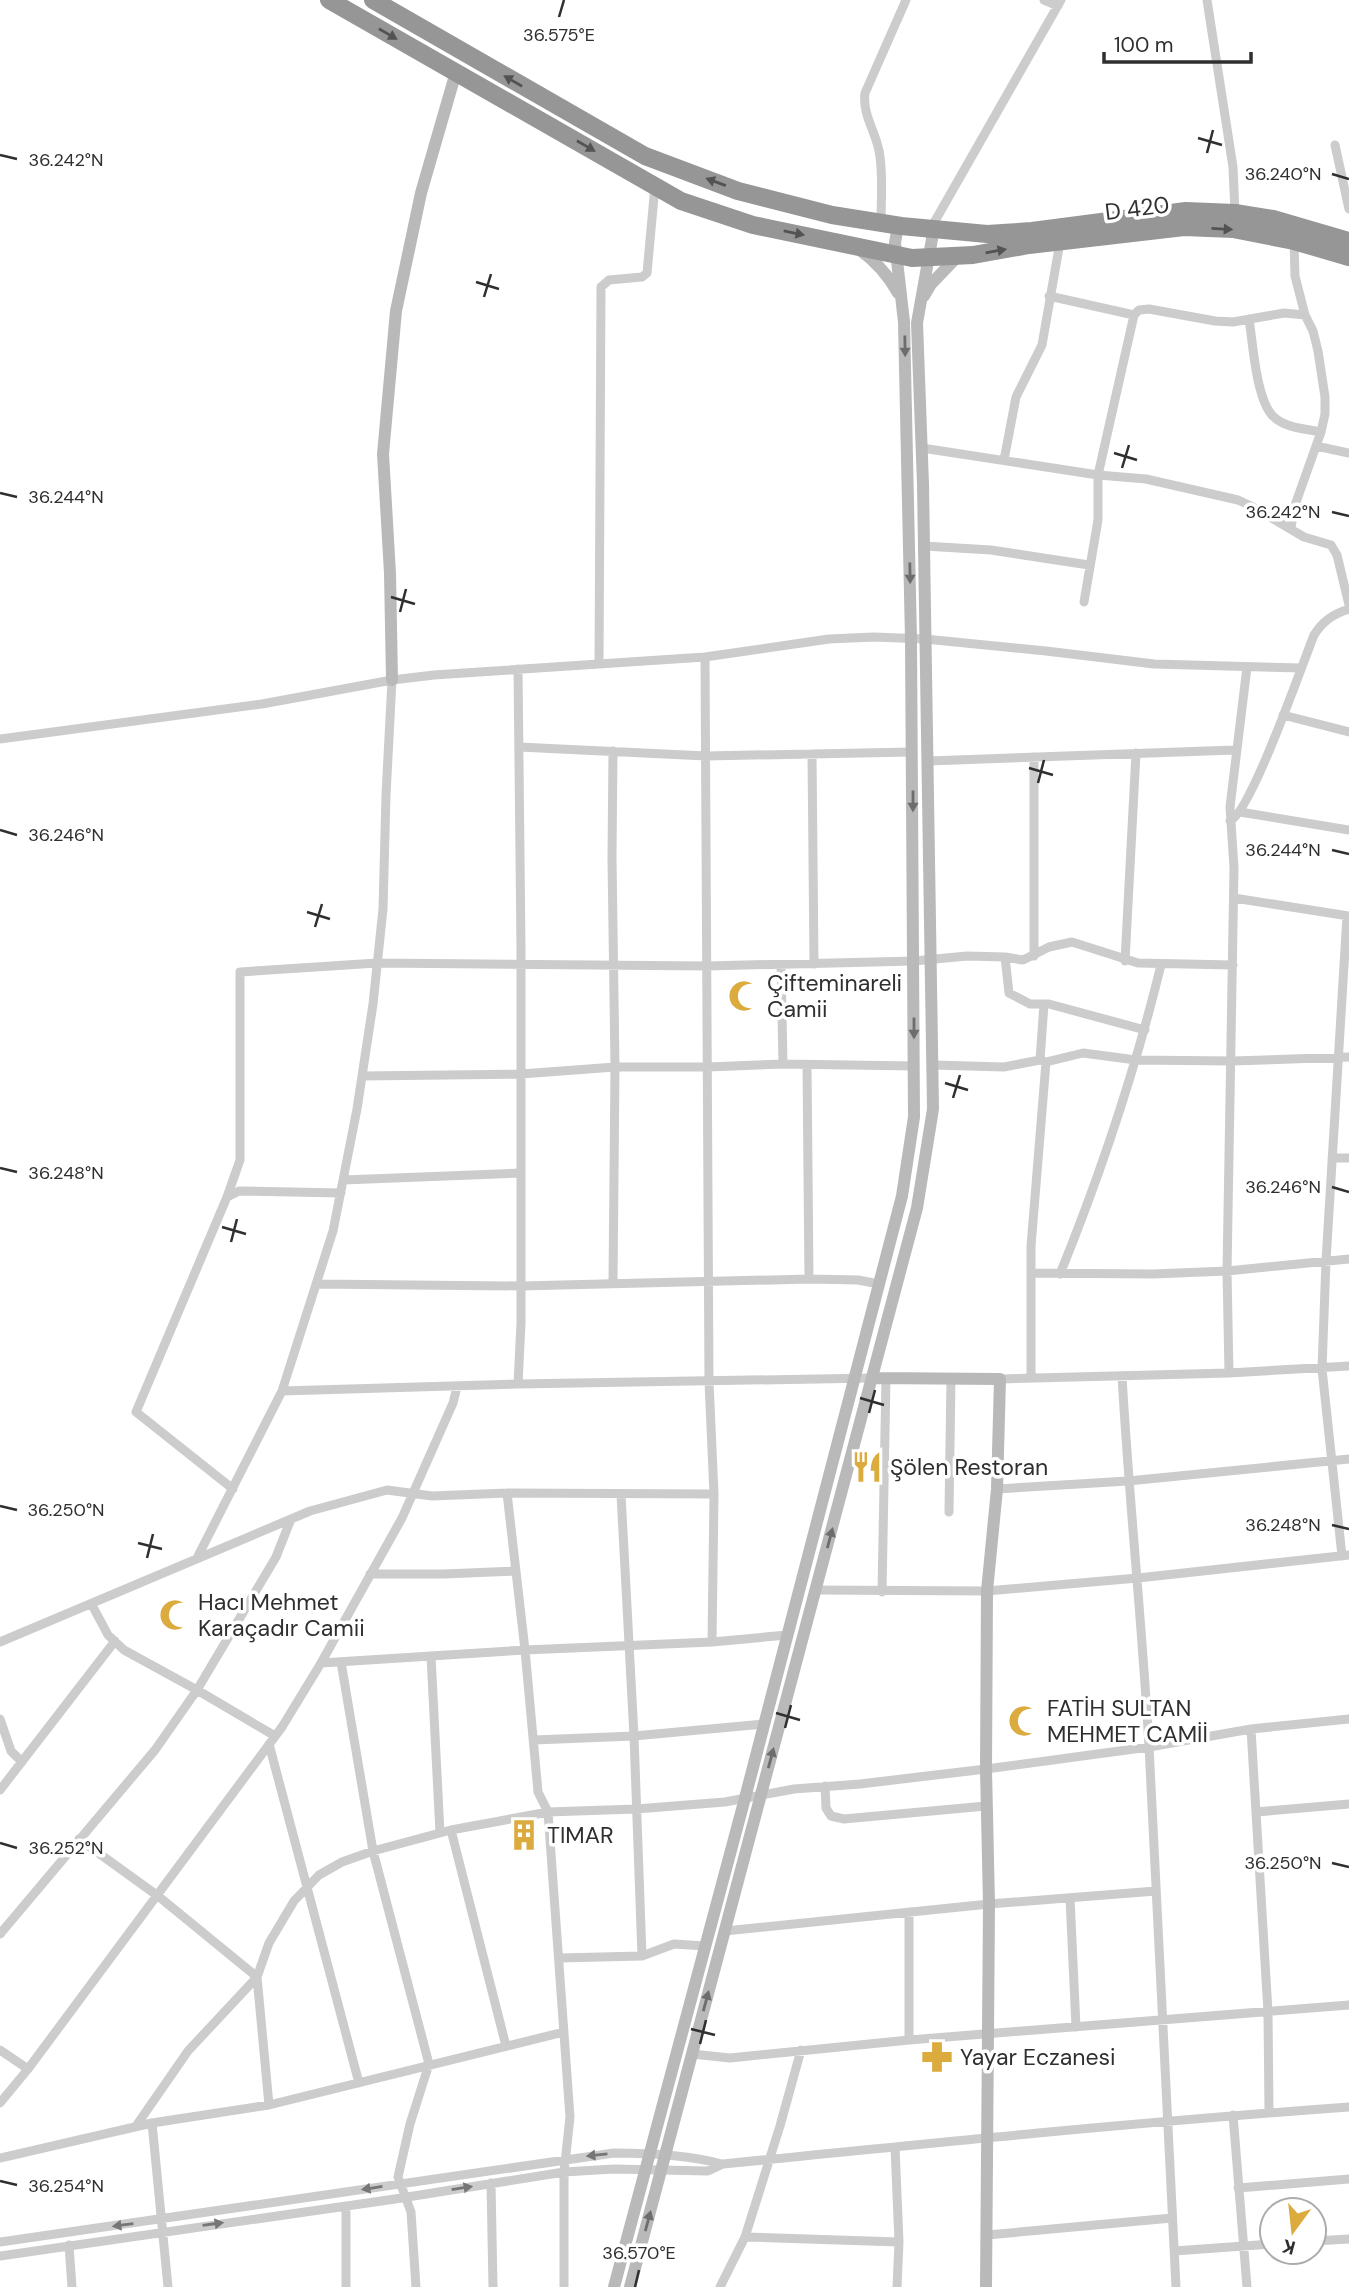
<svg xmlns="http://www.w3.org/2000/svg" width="1349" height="2287" viewBox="0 0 1349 2287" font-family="'DM Sans',sans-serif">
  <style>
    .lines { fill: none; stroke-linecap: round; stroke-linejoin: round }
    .street { stroke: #ccc; stroke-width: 9 }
    .secondary { stroke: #b9b9b9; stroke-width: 12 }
    .highway { stroke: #969696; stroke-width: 18 }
    .oneway { fill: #535353 }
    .oneway2 { fill: #6d6d6d }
    .oneway3 { fill: #767676 }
    .ticks { fill: none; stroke: #2f2f2f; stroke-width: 2.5 }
    .labels { text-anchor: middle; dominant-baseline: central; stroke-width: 7; stroke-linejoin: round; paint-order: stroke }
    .street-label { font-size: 23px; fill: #2f2f2f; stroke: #fff }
    .poi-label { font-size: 23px; fill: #2f2f2f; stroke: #fff; text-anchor: start }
    .ticks-label { font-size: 18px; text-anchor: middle; fill: #2f2f2f; stroke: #fff; stroke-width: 7; stroke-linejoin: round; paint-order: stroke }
  </style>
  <rect width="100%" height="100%" fill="#fff"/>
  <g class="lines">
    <path class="street" d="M1044 0 1058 6
      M1207 0 1233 167 1235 213
      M1335 145 1349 209
      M881 223C881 201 883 178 880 157 878 134 862 117 865 93L906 0
      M931 228 1061 0
      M1049 296 1134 315 1139 310 1149 309 1215 321 1233 322 1284 313 1305 315
      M1249 319C1253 343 1256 403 1275 418 1287 428 1306 429 1321 432
      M1316 446 1349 453
      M922 448 1098 475 1146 479 1238 500 1251 506 1304 537 1331 545 1337 555 1349 605
      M1004 460 1016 397 1042 345 1060 242
      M1291 528 1294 508 1321 432 1325 414V397L1318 351 1313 331 1305 315 1295 276 1294 241
      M924 546 991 550 1089 565
      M1084 602 1098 520V475L1134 315
      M705 657 709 1382 714 1494 712 1642
      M599 664 601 287 609 280 642 277 647 273 655 186
      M518 669 521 949V1323L518 1384
      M1283 715 1349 732
      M0 739 262 704 392 680 434 675 705 657 829 639 874 637 925 639 1046 651 1154 664 1301 668
      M519 747 706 756 912 752
      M613 751 612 858 615 1067 613 1283
      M812 754 814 964
      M1034 757V956
      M928 761 1235 750
      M1240 812 1349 830
      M1230 821C1251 812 1302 665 1314 635 1323 621 1333 614 1349 609
      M1234 898 1349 916
      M1005 957 1009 993 1030 1004H1049L1145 1030
      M1125 961 1136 753
      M781 965 783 1064
      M1040 1060 1044 1004
      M807 1065 809 1279
      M933 1065 1004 1067 1040 1060 1046 1062 1083 1053 1136 1060 1232 1061 1349 1057
      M362 1076 521 1074 615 1067H708L783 1064 914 1066
      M1332 1158H1349
      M343 1180 521 1173
      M227 1197 239 1191 341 1193
      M1031 1273 1153 1274 1227 1271 1349 1259
      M1060 1274C1101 1173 1135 1071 1161 965
      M317 1284 521 1286 809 1279 858 1280 879 1284
      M1229 1373 1227 1271 1234 868 1230 807 1247 667
      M1122 1376C1129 1499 1142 1623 1149 1746 1159 1926 1166 2107 1176 2287
      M1031 1378V1246L1046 1062
      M1000 1379 1229 1373 1349 1366
      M282 1391 518 1384 873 1378
      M233 1489 136 1412 227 1197 240 1160V972L377 963 707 966 914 961 967 956 1005 957 1023 960 1049 947 1072 942 1138 963 1233 965
      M997 1489 1128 1481 1349 1459
      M507 1493 525 1650 538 1792 548 1812 570 2117 564 2172V2287
      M621 1495 634 1736 642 1956
      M949 1512 951 1379
      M1342 1556 1322 1369 1326 1261 1347 916
      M197 1558 282 1391 333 1231 357 1109 373 1004 383 909 386 795 392 680
      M370 1574H444L515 1571
      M816 1590 987 1591 1138 1578 1349 1555
      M882 1592 886 1378
      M92 1605 108 1635 124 1650 197 1690 275 1736
      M0 1642 310 1511 387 1490 432 1496 507 1493 714 1494
      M431 1656 440 1833
      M341 1662 373 1851 429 2064 410 2124 398 2177 411 2212 416 2287
      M321 1663 525 1650 712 1642 787 1635
      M0 1719 11 1751 22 1762
      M1251 1729 1268 2012 1269 2113
      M534 1740 634 1736 764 1724
      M269 1744 359 2083
      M825 1786 826 1808 831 1816 844 1819 986 1806
      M0 1790 115 1641
      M1256 1812 1349 1804
      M451 1830 506 2046
      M79 1839 158 1896 257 1977 188 2051 136 2126
      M1070 1898 1076 2027
      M909 1912V2040
      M725 1931 989 1904 1156 1891
      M0 1934 155 1750 197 1690 276 1557 291 1519
      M559 1958 642 1956 674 1944 705 1946
      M0 2050 28 2069
      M692 2054 730 2058 909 2040 1349 2005
      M0 2103 28 2069 282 1727 321 1663 402 1518 453 1403 457 1387
      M269 2105 257 1977 269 1943 294 1901 319 1875 342 1862 373 1851 451 1830 548 1812 636 1809 725 1802 794 1789 860 1784 986 1769 1149 1747 1251 1729 1349 1719
      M1233 2115 1247 2287
      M152 2123 168 2287
      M895 2147 899 2242 897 2287
      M0 2158 152 2123 269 2105 564 2032
      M491 2183 493 2287
      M1238 2188 1349 2179
      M346 2206V2287
      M987 2235 1172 2218
      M745 2237 899 2242
      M1314 2241 1349 2239
      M0 2242 614 2153C649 2153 688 2155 722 2164
      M69 2245 72 2287
      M1174 2251 1272 2244
      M0 2256 395 2199 564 2172 614 2169 708 2171 723 2164C931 2143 1140 2122 1349 2107
      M720 2287 745 2237 780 2126 801 2050"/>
    <path class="secondary" d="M860 250C877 262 888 275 898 293
      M924 296 931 284 958 256
      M392 680 390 573 383 454 396 311 421 193 456 72
      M873 1378 1000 1379 997 1489 987 1591 986 1769 989 1904 986 2287
      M614 2287 745 1798 902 1196 914 1117 911 639 904 322 895 243 897 231 901 226
      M630 2287 917 1208 933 1109 923 484 917 323 932 239 931 228"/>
    <path class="highway" d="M329 0 681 201 753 225 912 258 973 255 1029 245 1184 227 1233 229 1294 241 1349 257
      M373 0 645 156 738 191 832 215 901 226 987 234 1032 231 1186 211 1235 213 1273 219 1349 241"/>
  </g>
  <defs><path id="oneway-solid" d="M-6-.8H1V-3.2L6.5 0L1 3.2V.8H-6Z" transform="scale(1.75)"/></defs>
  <g class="oneway">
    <use href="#oneway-solid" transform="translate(388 34) rotate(30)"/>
    <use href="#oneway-solid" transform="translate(513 81) rotate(-150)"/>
    <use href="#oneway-solid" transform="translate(586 146) rotate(30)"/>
    <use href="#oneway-solid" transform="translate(716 182) rotate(-160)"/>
    <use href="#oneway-solid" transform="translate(1222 229) rotate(3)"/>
    <use href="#oneway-solid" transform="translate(794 233) rotate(11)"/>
    <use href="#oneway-solid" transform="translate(996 251) rotate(-10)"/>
  </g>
  <g class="oneway2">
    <use href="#oneway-solid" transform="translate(905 346) rotate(89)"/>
    <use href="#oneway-solid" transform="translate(910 573) rotate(89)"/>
    <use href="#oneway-solid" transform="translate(913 801) rotate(90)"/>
    <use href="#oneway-solid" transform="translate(914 1028) rotate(90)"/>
    <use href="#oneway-solid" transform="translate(830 1538) rotate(-75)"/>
    <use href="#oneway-solid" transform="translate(771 1758) rotate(-75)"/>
    <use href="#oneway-solid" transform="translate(706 2001) rotate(-75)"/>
    <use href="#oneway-solid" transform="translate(648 2221) rotate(-75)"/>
  </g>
  <g class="oneway3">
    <use href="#oneway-solid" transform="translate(597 2155) rotate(174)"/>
    <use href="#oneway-solid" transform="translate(372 2188) rotate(171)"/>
    <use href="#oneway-solid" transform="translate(462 2188) rotate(-9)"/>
    <use href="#oneway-solid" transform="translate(213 2224) rotate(-8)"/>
    <use href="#oneway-solid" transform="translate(123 2225) rotate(173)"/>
  </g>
  <path class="ticks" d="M559 17 564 0M1198 138 1222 145M1207 153 1213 130M0 155 17 159M1332 174 1349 179M476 282 499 289M484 297 491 274M1114 453 1137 460M1122 468 1129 445M0 493 17 497M1332 512 1349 516M391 597 415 604M400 612 406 589M1029 768 1053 775M1038 783 1044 760M0 830 17 835M1332 850 1349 854M307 912 330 919M315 927 322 904M945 1083 968 1090M953 1098 960 1075M0 1168 17 1172M1332 1187 1349 1192M222 1227 246 1234M231 1242 237 1219M860 1398 884 1405M869 1413 875 1390M0 1506 17 1510M1332 1525 1349 1529M138 1543 162 1549M147 1558 153 1534M776 1713 800 1720M785 1728 791 1705M0 1843 17 1848M1332 1863 1349 1867M691 2029 715 2035M700 2044 706 2020M0 2181 17 2185M635 2287 639 2270"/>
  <defs>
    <symbol id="mosque-bare" viewBox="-9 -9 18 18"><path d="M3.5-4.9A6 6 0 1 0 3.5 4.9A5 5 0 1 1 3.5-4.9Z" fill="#dbab3d" stroke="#fff" stroke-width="2.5" paint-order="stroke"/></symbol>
    <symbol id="restaurant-bare" viewBox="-9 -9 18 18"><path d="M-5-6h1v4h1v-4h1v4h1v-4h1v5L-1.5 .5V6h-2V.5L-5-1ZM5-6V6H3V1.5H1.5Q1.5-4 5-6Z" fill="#dbab3d" stroke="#fff" stroke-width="2.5" paint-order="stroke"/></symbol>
    <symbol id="building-bare" viewBox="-9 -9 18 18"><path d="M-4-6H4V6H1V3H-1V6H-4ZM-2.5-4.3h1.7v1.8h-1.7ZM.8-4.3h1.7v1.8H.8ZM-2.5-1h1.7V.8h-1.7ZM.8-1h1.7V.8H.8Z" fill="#dbab3d" stroke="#fff" stroke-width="2.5" paint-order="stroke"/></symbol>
    <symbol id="pharmacy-bare" viewBox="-9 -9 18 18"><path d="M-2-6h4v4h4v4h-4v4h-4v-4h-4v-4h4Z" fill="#dbab3d" stroke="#fff" stroke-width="2.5" paint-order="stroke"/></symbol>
  </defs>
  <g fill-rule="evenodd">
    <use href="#mosque-bare" x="722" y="974" width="44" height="44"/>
    <use href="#restaurant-bare" x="845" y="1445" width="44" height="44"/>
    <use href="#mosque-bare" x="153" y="1593" width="44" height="44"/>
    <use href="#mosque-bare" x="1002" y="1699" width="44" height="44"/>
    <use href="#building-bare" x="502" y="1813" width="44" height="44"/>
    <use href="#pharmacy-bare" x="915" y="2035" width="44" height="44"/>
  </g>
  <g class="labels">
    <g class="street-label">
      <text transform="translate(1137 208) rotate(-7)">D 420</text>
    </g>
    <g class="poi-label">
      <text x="767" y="983">Çifteminareli<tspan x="767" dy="26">Camii</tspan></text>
      <text x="890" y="1467">Şölen Restoran</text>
      <text x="198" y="1602">Hacı Mehmet<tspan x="198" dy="26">Karaçadır Camii</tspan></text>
      <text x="1047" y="1708">FATİH SULTAN<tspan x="1047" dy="26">MEHMET CAMİİ</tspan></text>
      <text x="547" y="1835">TIMAR</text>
      <text x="960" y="2057">Yayar Eczanesi</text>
    </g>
  </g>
  <g class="ticks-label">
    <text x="559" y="41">36.575°E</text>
    <text x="66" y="166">36.242°N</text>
    <text x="1283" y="180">36.240°N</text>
    <text x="66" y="503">36.244°N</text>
    <text x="1283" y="518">36.242°N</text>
    <text x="66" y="841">36.246°N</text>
    <text x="1283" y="856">36.244°N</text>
    <text x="66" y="1179">36.248°N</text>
    <text x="1283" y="1193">36.246°N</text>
    <text x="66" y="1516">36.250°N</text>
    <text x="1283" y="1531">36.248°N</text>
    <text x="66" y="1854">36.252°N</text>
    <text x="1283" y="1869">36.250°N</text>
    <text x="66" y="2192">36.254°N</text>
    <text x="639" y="2259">36.570°E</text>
  </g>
  <g transform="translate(1293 2231) rotate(195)"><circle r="33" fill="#ffffff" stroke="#acacac" stroke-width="2"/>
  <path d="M0-5L12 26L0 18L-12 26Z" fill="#dbab3d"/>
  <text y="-10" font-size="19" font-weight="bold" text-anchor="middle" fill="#2f2f2f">K</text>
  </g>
  <path d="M1104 52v10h147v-10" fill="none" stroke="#2f2f2f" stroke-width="3.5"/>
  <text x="1114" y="52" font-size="21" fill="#2f2f2f" stroke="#ffffff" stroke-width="5" paint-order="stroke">100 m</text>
</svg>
